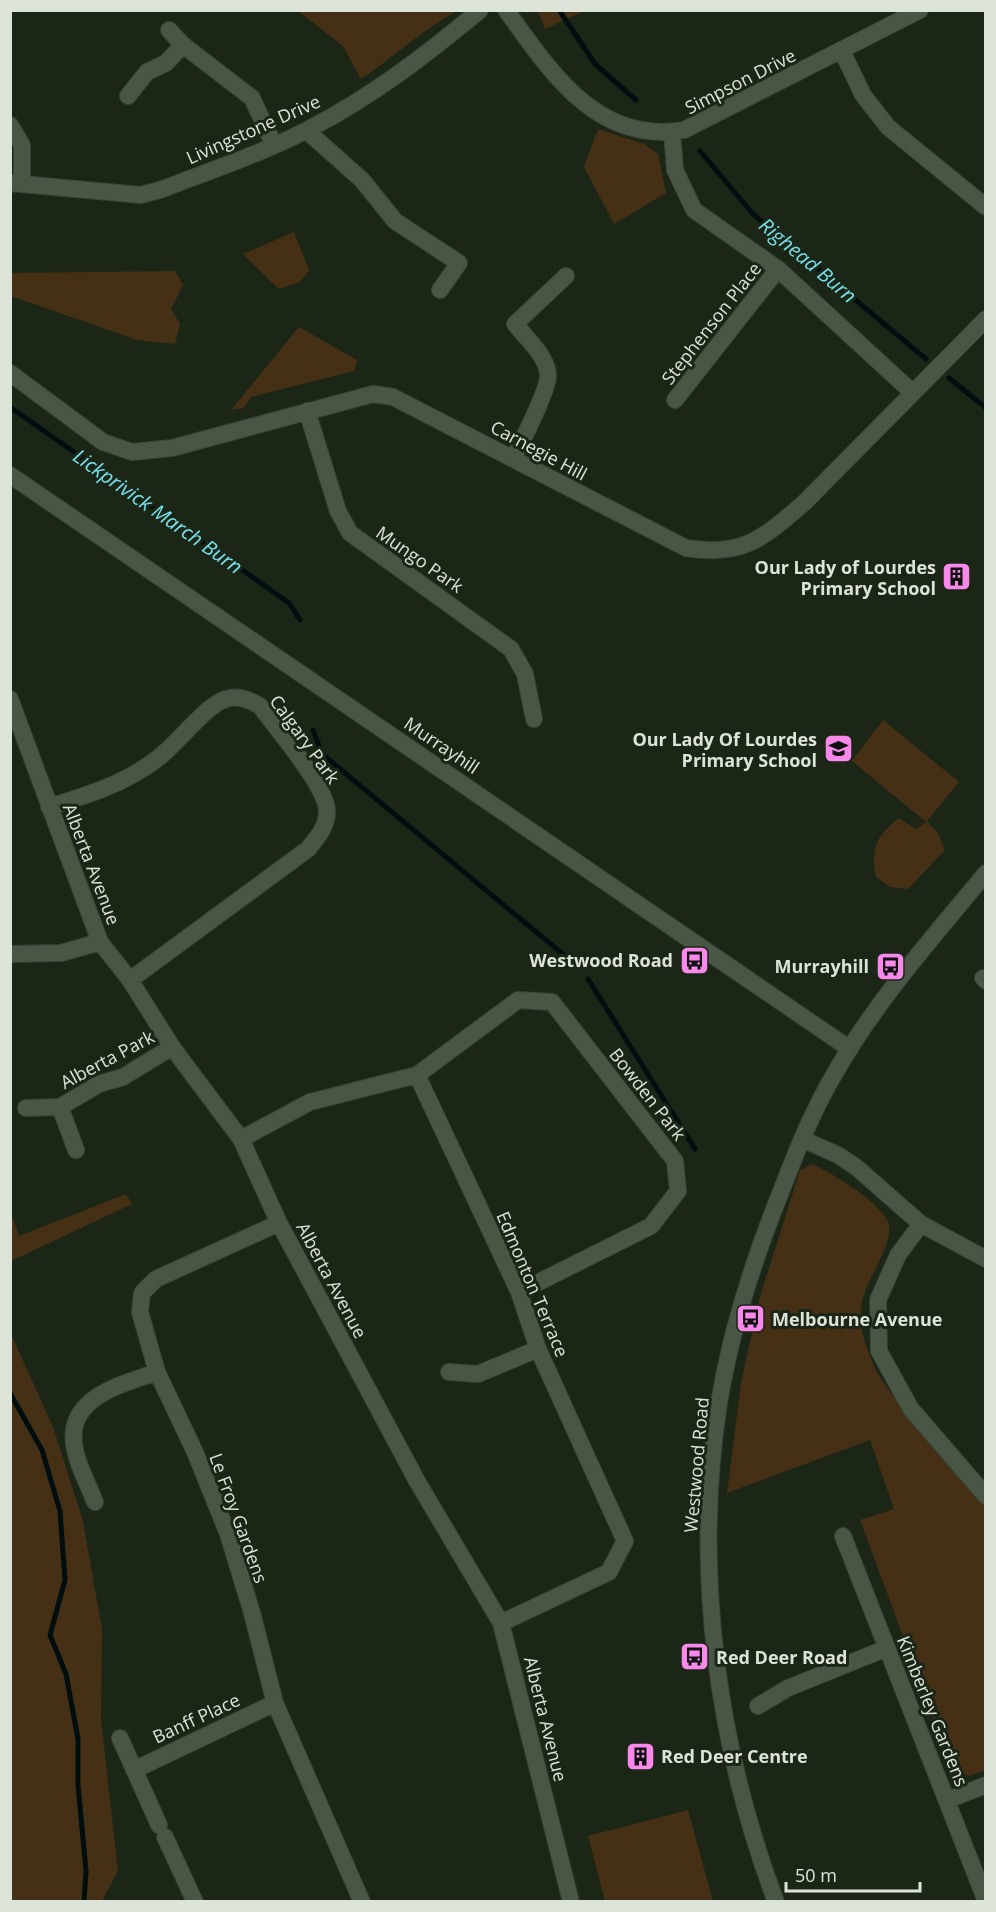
<svg xmlns="http://www.w3.org/2000/svg" width="996" height="1912" viewBox="0 0 996 1912" font-family="'Open Sans',sans-serif">
  <style>
    .green { fill: #453016 }
    .lines { fill: none; stroke-linecap: round; stroke-linejoin: round }
    .stream { stroke: #000e10; stroke-width: 5 }
    .minor-casing { stroke: #394237; stroke-width: 18 }
    .tertiary-casing { stroke: #394237; stroke-width: 18 }
    .minor { stroke: #495645; stroke-width: 16 }
    .tertiary { stroke: #495645; stroke-width: 16 }
    .labels { text-anchor: middle; dominant-baseline: central; stroke-width: 6; stroke-linejoin: round; paint-order: stroke }
    .street-label { font-size: 18px; fill: #dce4da; stroke: #1b2617 }
    .poi-label { font-size: 18px; font-weight: bold; fill: #dce4da; stroke: #1b2617; text-anchor: end }
    .water-label { font-size: 20px; font-style: italic; fill: #75e0ec; stroke: #1b2617 }
  </style>
  <rect width="100%" height="100%" fill="#1b2617"/>
  <path class="green" d="M298 11H457C422 30 394 57 361 79L343 46Z
    M538 11V10L584 11 545 29Z
    M598 129 644 144 658 154 666 193 614 224 584 167Z
    M294 232 309 270 300 282 279 289 243 254Z
    M175 271 183 285 171 309 180 324 175 344 137 340 11 296V273Z
    M299 327 357 360 354 371 251 397 244 408 231 410Z
    M883 720 959 782 927 821 938 833 945 850 908 889 890 887 876 877C870 848 877 835 899 818L916 829 926 822 852 761Z
    M813 1164C834 1175 878 1200 888 1222 896 1242 865 1280 862 1303 858 1323 864 1342 872 1361 882 1387 905 1408 924 1429 945 1453 967 1476 985 1502V1770L969 1776 952 1768 860 1520 894 1509 870 1440 727 1493 741 1383 759 1300 800 1170Z
    M126 1194 132 1204 11 1261V1213L19 1236Z
    M11 1334 53 1427 83 1521 102 1629 101 1719 118 1871 102 1901H11Z
    M688 1810 713 1901H605L588 1836Z"/>
  <g class="lines">
    <path class="stream" d="M559 10 595 64 636 100
      M700 151 753 214 926 359
      M949 378 986 408
      M10 407 289 603 300 620
      M313 730 322 754 576 965
      M588 979 695 1149
      M10 1393 42 1450 60 1511 65 1580 50 1635 66 1674 78 1739V1785L86 1871 84 1902"/>
    <defs>
      <path id="minor" d="M506 10C550 71 597 145 684 130L920 10
        M169 30 183 45 252 98 274 145
        M842 51 863 95 888 127 986 207
        M128 96 147 72 166 63 183 45
        M10 125 22 145V183
        M307 131 362 180 395 221 459 263 440 290
        M672 132 675 170 694 210 778 269 913 393
        M10 183 141 195 163 189C211 170 261 154 307 130 370 98 426 55 480 10
        M10 373 103 442 132 452 172 448 373 394 393 397 686 548C743 557 762 539 804 503L986 319
        M675 400 778 269
        M307 411 338 511 350 533 511 649 525 674 534 719
        M513 458C521 444 548 390 548 376 548 357 526 338 515 324L566 276
        M10 699 100 942 130 980 172 1047 241 1139 279 1223 417 1481 501 1623 571 1902
        M49 807C88 795 124 784 157 759 176 745 207 704 226 699 238 695 250 700 260 706 276 728 328 788 327 812 327 827 317 838 308 849L130 980
        M10 954 61 953 100 942
        M983 978 986 981
        M417 1075 519 1292 538 1349 625 1541 609 1572 501 1623
        M60 1107 76 1150
        M26 1108 60 1107 99 1084 123 1077 172 1047
        M241 1139 310 1102 417 1075 518 1000 552 1002 675 1161 678 1191 651 1226 519 1292
        M802 1139 838 1155 856 1167 921 1224 986 1259
        M279 1223 156 1279 142 1293 140 1312 157 1372 195 1452 228 1534 252 1613 275 1703 362 1902
        M921 1224 898 1255 878 1300 879 1351 911 1409 986 1496
        M449 1372 478 1374 538 1349
        M95 1502C89 1486 80 1470 76 1454 61 1399 117 1386 157 1372
        M843 1536 986 1901
        M758 1706 788 1688 887 1648
        M120 1738 159 1825
        M134 1770 275 1703
        M948 1800 986 1785
        M165 1837 195 1902"/>
      <path id="tertiary" d="M10 475 850 1049
        M776 1902C717 1745 693 1569 719 1403 731 1330 754 1258 782 1189 797 1150 813 1110 835 1073 876 1001 933 937 986 873"/>
    </defs>
    <use href="#minor" class="minor-casing"/>
    <use href="#tertiary" class="tertiary-casing"/>
    <use href="#minor" class="minor"/>
    <use href="#tertiary" class="tertiary"/>
  </g>
  <defs>
    <symbol id="building-square" viewBox="-11 -11 22 22"><rect x="-9" y="-9" width="18" height="18" rx="4" fill="#f888ea" stroke="#1b2617"/><path d="M-4-6H4V6H1V3H-1V6H-4ZM-2.5-4.3h1.7v1.8h-1.7ZM.8-4.3h1.7v1.8H.8ZM-2.5-1h1.7V.8h-1.7ZM.8-1h1.7V.8H.8Z" fill="#111"/></symbol>
    <symbol id="school-square" viewBox="-11 -11 22 22"><rect x="-9" y="-9" width="18" height="18" rx="4" fill="#f888ea" stroke="#1b2617"/><path d="M0-5L7-2L0 1L-7-2ZM-4 1L0 2.5L4 1V4Q0 6-4 4Z" fill="#111"/></symbol>
    <symbol id="bus-square" viewBox="-11 -11 22 22"><rect x="-9" y="-9" width="18" height="18" rx="4" fill="#f888ea" stroke="#1b2617"/><path d="M-5-6H5V4H4V6H2V4H-2V6H-4V4H-5ZM-3.5-4V0h7V-4ZM-3.5 1.2v1.5H-2V1.2ZM2 1.2v1.5H3.5V1.2Z" fill="#111"/></symbol>
  </defs>
  <g fill-rule="evenodd">
    <use href="#building-square" x="940" y="560" width="33" height="33"/>
    <use href="#school-square" x="822" y="732" width="33" height="33"/>
    <use href="#bus-square" x="678" y="944" width="33" height="33"/>
    <use href="#bus-square" x="874" y="950" width="33" height="33"/>
    <use href="#bus-square" x="734" y="1302" width="33" height="33"/>
    <use href="#bus-square" x="678" y="1640" width="33" height="33"/>
    <use href="#building-square" x="624" y="1740" width="33" height="33"/>
  </g>
  <g class="labels">
    <g class="street-label">
      <text transform="translate(740 81) rotate(-27)">Simpson Drive</text>
      <text transform="translate(253 129) rotate(-24)">Livingstone Drive</text>
      <text transform="translate(711 323) rotate(-52)">Stephenson Place</text>
      <text transform="translate(539 450) rotate(28)">Carnegie Hill</text>
      <text transform="translate(420 559) rotate(35)">Mungo Park</text>
      <text transform="translate(305 739) rotate(54)">Calgary Park</text>
      <text transform="translate(442 745) rotate(34)">Murrayhill</text>
      <text transform="translate(92 864) rotate(69)">Alberta Avenue</text>
      <text transform="translate(107 1059) rotate(-28)">Alberta Park</text>
      <text transform="translate(648 1094) rotate(52)">Bowden Park</text>
      <text transform="translate(332 1280) rotate(62)">Alberta Avenue</text>
      <text transform="translate(533 1284) rotate(67)">Edmonton Terrace</text>
      <text transform="translate(696 1465) rotate(-85)">Westwood Road</text>
      <text transform="translate(239 1518) rotate(70)">Le Froy Gardens</text>
      <text transform="translate(933 1711) rotate(68)">Kimberley Gardens</text>
      <text transform="translate(196 1718) rotate(-25)">Banff Place</text>
      <text transform="translate(546 1719) rotate(76)">Alberta Avenue</text>
    </g>
    <g class="poi-label">
      <text x="936" y="567">Our Lady of Lourdes<tspan x="936" dy="21">Primary School</tspan></text>
      <text x="817" y="739">Our Lady Of Lourdes<tspan x="817" dy="21">Primary School</tspan></text>
      <text x="673" y="960">Westwood Road</text>
      <text x="869" y="966">Murrayhill</text>
      <text x="772" y="1319" text-anchor="start">Melbourne Avenue</text>
      <text x="716" y="1657" text-anchor="start">Red Deer Road</text>
      <text x="661" y="1756" text-anchor="start">Red Deer Centre</text>
    </g>
    <g class="water-label">
      <text transform="translate(808 260) rotate(40)">Righead Burn</text>
      <text transform="translate(158 511) rotate(35)">Lickprivick March Burn</text>
    </g>
  </g>
  <rect width="996" height="1912" fill="none" stroke="#dce4da" stroke-width="24"/>
  <path d="M786 1882v9h134v-9" fill="none" stroke="#dce4da" stroke-width="3"/>
  <text x="795" y="1882" font-size="18" fill="#dce4da" stroke="#1b2617" stroke-width="4.5" paint-order="stroke">50 m</text>
</svg>
